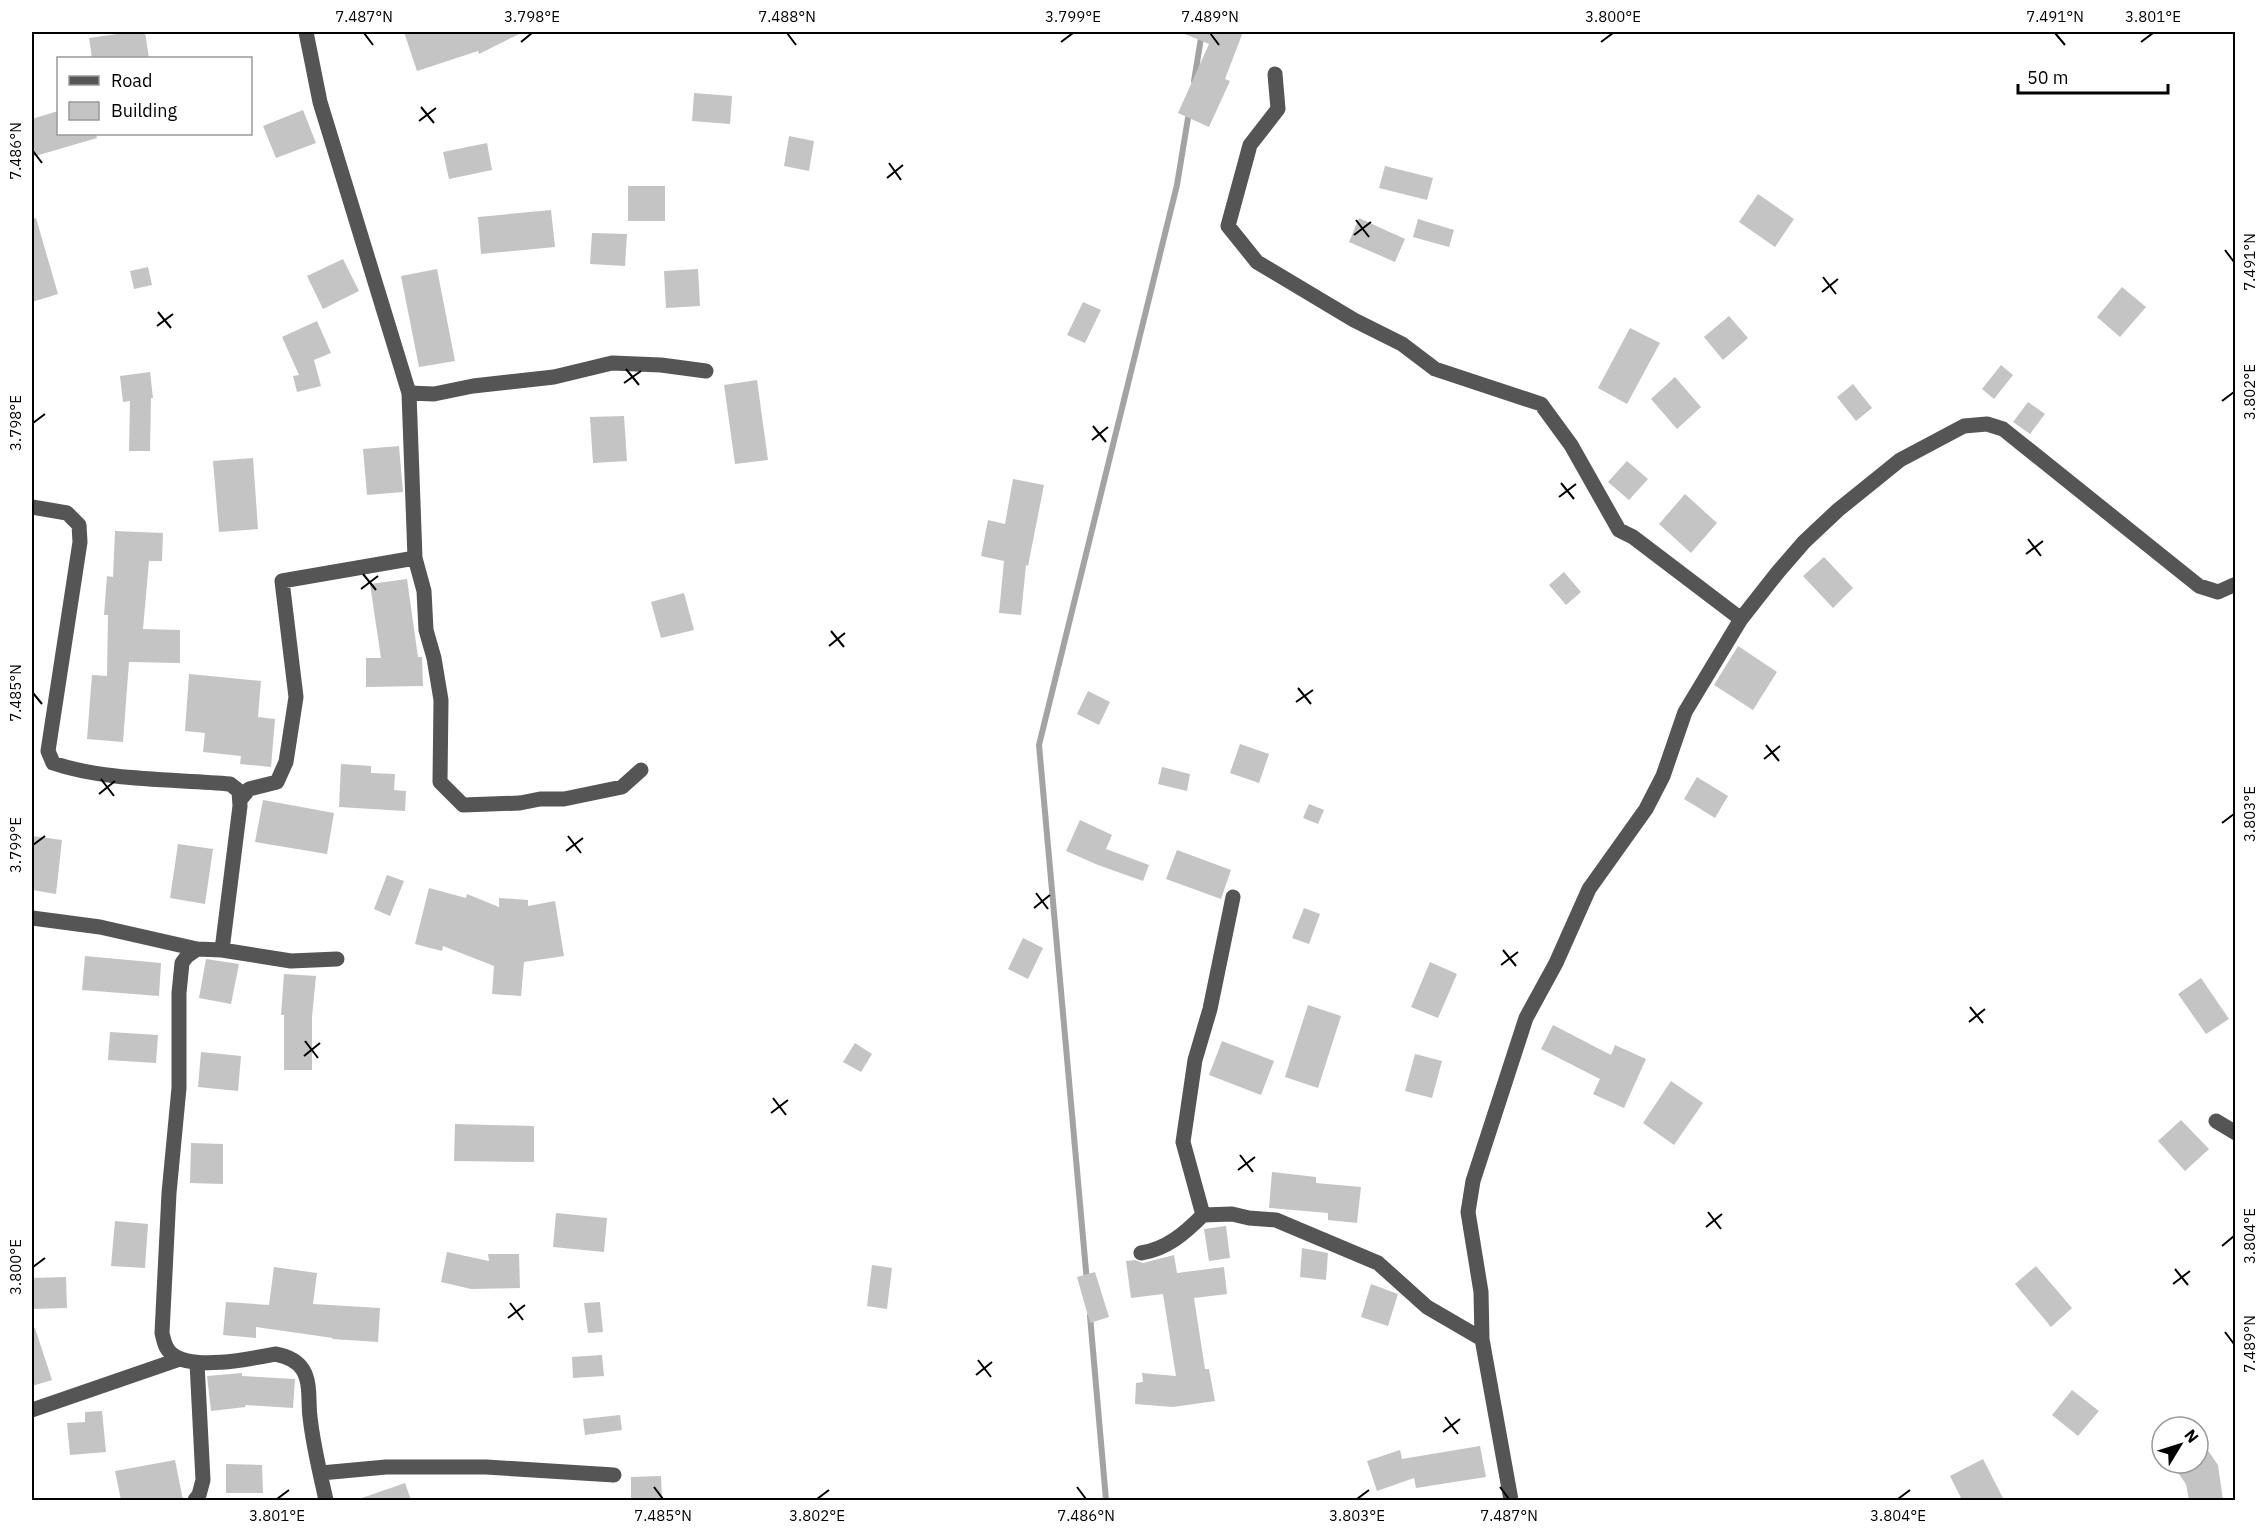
<svg xmlns="http://www.w3.org/2000/svg" width="2267" height="1532" viewBox="0 0 2267 1532" font-family="'IBM Plex Sans',sans-serif">
  <style>
    .lines { fill: none; stroke-linecap: round; stroke-linejoin: round }
    .stream { stroke: #a3a3a3; stroke-width: 6 }
    .building { fill: #c4c4c4 }
    .minor { stroke: #555; stroke-width: 15 }
    .ticks { fill: none; stroke: #000; stroke-width: 2 }
    .neatline { fill: none; stroke: #000; stroke-width: 2 }
    .ticks-label { font-size: 15px; text-anchor: middle; fill: #000 }
  </style>
  <rect width="100%" height="100%" fill="#fff"/>
  <g class="lines">
    <path class="stream" d="M1194 81 1202 32
      M1087 1282 1039 745 1177 185 1189 112
      M1090 1316 1106 1500"/>
  </g>
  <path class="building" d="M131 32H145L149 58H92L89 38Z
    M404 32H523L479 54 478 51 417 71Z
    M1180 32H1243L1225 79 1230 81 1209 127 1178 113 1209 44Z
    M694 93 732 96 730 124 692 121Z
    M303 110 316 143 276 158 263 126Z
    M58 111V134H96L97 138 32 157V119Z
    M789 136 814 141 809 171 784 166Z
    M487 143 492 170 449 179 443 152Z
    M1385 166 1433 178 1427 200 1379 188Z
    M628 186H665V221H628Z
    M1758 194 1794 219 1775 247 1739 222Z
    M551 210 555 247 481 254 478 217Z
    M36 218 58 294 32 302V219Z
    M1359 218 1405 239 1395 262 1349 242Z
    M1418 219 1454 230 1449 247 1413 237Z
    M592 233 627 234 625 266 590 264Z
    M343 259 359 291 323 309 307 276Z
    M148 267 152 285 134 289 130 271Z
    M437 269 455 361 419 367 401 276Z
    M698 269 700 306 666 308 664 271Z
    M2122 287 2146 307 2120 337 2097 317Z
    M1083 302 1101 310 1085 343 1067 335Z
    M1729 316 1748 338 1723 360 1704 337Z
    M317 321 331 353 314 360 321 386 297 392 293 376 299 375 282 337Z
    M1630 328 1660 343 1627 404 1598 388Z
    M2001 365 2013 375 1994 399 1982 389Z
    M150 372 153 398H151L150 451H129L130 401 123 402 120 376Z
    M1675 377 1701 407 1677 429 1651 399Z
    M757 380 768 460 735 464 724 385Z
    M1853 384 1872 408 1856 421 1837 397Z
    M2028 402 2045 414 2030 434 2013 422Z
    M624 416 627 461 593 463 590 417Z
    M399 446 403 492 367 495 363 449Z
    M253 458 258 529 219 532 213 461Z
    M1627 461 1648 479 1629 500 1608 482Z
    M1013 479 1044 485 1028 566 1026 565 1021 615 999 613 1004 561 981 556 988 520 1005 524Z
    M1685 494 1717 523 1691 553 1659 524Z
    M115 531 163 533 162 561H149L143 629 180 630V663L129 662 123 742 87 739 92 675 107 676 108 615H104L107 576 113 577Z
    M1824 557 1853 588 1833 608 1803 576Z
    M1564 572 1581 592 1566 605 1549 585Z
    M407 579 418 657H422L423 686 366 687V658H381L370 584Z
    M684 593 694 630 661 638 651 602Z
    M1738 646 1777 672 1753 710 1714 685Z
    M189 674 261 681 258 717 275 719 271 767 240 764 241 756 203 752 205 733 185 731Z
    M1088 691 1110 702 1099 725 1077 714Z
    M1240 744 1269 754 1259 783 1230 773Z
    M341 764 371 766V773L395 774 394 790 406 791 405 811 339 807Z
    M1162 767 1190 774 1187 791 1158 784Z
    M1697 777 1728 796 1715 818 1684 799Z
    M263 800 334 813 327 854 255 842Z
    M1309 804 1324 810 1318 824 1303 818Z
    M1080 820 1112 835 1106 849 1149 865 1143 881 1098 865 1066 851Z
    M32 836 62 840 56 894 32 890Z
    M178 844 213 849 205 904 170 898Z
    M1177 850 1231 870 1221 899 1166 879Z
    M387 875 404 881 390 916 374 909Z
    M429 888 466 898 467 894 499 907V898L528 900V906L555 901 564 956 524 962 521 996 492 994 494 966 443 946 442 951 415 944Z
    M1304 908 1320 914 1309 944 1292 938Z
    M1023 938 1043 948 1028 979 1008 969Z
    M85 956 161 963 159 996 82 990Z
    M206 959 239 964 231 1004 199 998Z
    M1430 962 1457 974 1438 1018 1411 1007Z
    M284 974 316 976 312 1017V1070H284V1015H281Z
    M2201 978 2229 1019 2206 1034 2178 994Z
    M1308 1005 1341 1016 1318 1088 1285 1077Z
    M1553 1025 1611 1055 1615 1045 1646 1059 1624 1108 1593 1094 1600 1079 1541 1049Z
    M110 1032 158 1035 156 1063 108 1060Z
    M1222 1041 1274 1061 1261 1095 1209 1075Z
    M855 1043 872 1054 861 1072 843 1062Z
    M201 1052 241 1056 238 1091 198 1087Z
    M1415 1054 1442 1061 1432 1098 1405 1091Z
    M1671 1081 1703 1103 1674 1145 1643 1123Z
    M2181 1120 2209 1149 2185 1171 2158 1141Z
    M455 1124 534 1126V1162L454 1161Z
    M191 1143 223 1144V1184L190 1183Z
    M1272 1172 1316 1177V1183L1361 1187 1357 1223 1328 1220V1213L1269 1208Z
    M556 1213 607 1218 604 1252 553 1247Z
    M115 1221 148 1224 145 1268 111 1266Z
    M1226 1226 1230 1258 1209 1261 1204 1229Z
    M1302 1248 1328 1253 1326 1280 1300 1277Z
    M447 1252 489 1261 488 1254H519L520 1288 471 1289 441 1282Z
    M1174 1255 1177 1273 1224 1267 1227 1294 1194 1298 1205 1369H1209L1215 1401 1173 1407 1135 1404 1136 1383 1143 1382 1142 1373 1176 1376 1163 1294 1131 1298 1126 1261 1135 1260 1143 1263Z
    M872 1265 892 1268 887 1309 867 1306Z
    M2036 1266 2072 1308 2051 1327 2015 1284Z
    M274 1267 317 1273 313 1304 380 1308 378 1342 332 1339 333 1338 256 1327V1338L223 1335 226 1302 269 1305Z
    M1095 1272 1109 1317 1090 1323 1077 1277Z
    M66 1277 67 1308 32 1309V1278Z
    M1371 1284 1398 1294 1388 1326 1361 1317Z
    M600 1302 603 1332 588 1333 584 1303Z
    M32 1328H35L52 1380 32 1386Z
    M602 1355 604 1376 573 1378 572 1357Z
    M242 1373V1376L295 1379 293 1408 245 1405 246 1407 211 1411 207 1376Z
    M2072 1390 2099 1411 2078 1436 2052 1415Z
    M102 1411 106 1452 70 1455 67 1423 85 1422V1412Z
    M620 1415 622 1430 585 1435 583 1419Z
    M2198 1436 2218 1465 2223 1500H2189L2186 1484 2171 1463H2198Z
    M1480 1446 1486 1477 1416 1488 1414 1478 1377 1491 1367 1461 1400 1450 1402 1459Z
    M1983 1459 2004 1500H1962L1950 1476Z
    M175 1460 183 1500H121L115 1471Z
    M226 1464 262 1465 263 1493H226Z
    M661 1476 662 1500H631V1477Z
    M405 1483 411 1500H363L362 1498Z"/>
  <g class="lines">
    <path class="minor" d="M306 32 320 102 409 393 415 558 424 591 426 630 434 658 441 700 440 782 463 805 520 803 540 799H564L622 787 641 770
      M1275 74 1278 109 1250 145 1228 226 1257 262 1354 320 1402 344 1435 369 1541 404 1571 445 1619 530 1633 537 1741 619
      M409 393 434 394 473 386 554 377 612 363 661 365 706 371
      M32 507 67 513 79 525 80 542 48 751 53 763C105 781 175 779 230 784L239 791 240 806 222 950
      M240 800 249 789 277 782 286 762 296 697 282 581 415 558
      M32 918 100 927 197 949
      M2216 1121 2236 1133
      M1203 1215 1183 1142 1195 1060 1210 1009 1233 897
      M1141 1253C1167 1249 1185 1233 1203 1215L1232 1214 1249 1218 1276 1220 1378 1263 1427 1307 1482 1339
      M32 1410 180 1359
      M321 1473 386 1467H486L614 1475
      M195 1500 199 1495 203 1480 197 1363
      M326 1500C320 1473 313 1445 310 1417 308 1402 311 1383 303 1370 297 1360 286 1356 275 1354 250 1359 192 1371 172 1354 165 1349 164 1341 162 1333L169 1193 179 1088V993L182 963 187 956 197 949 222 950 291 961 337 959
      M1511 1500 1482 1339 1481 1292 1468 1212 1473 1181 1526 1018 1556 963 1589 889 1646 809 1663 776 1685 712 1741 619 1778 572 1804 542 1838 510 1900 460 1964 426 1987 424 2003 429 2199 586 2218 592 2236 584"/>
  </g>
  <path class="ticks" d="M364 33 373 45M787 33 796 45M1210 33 1219 45M2055 33 2065 45M521 42 532 33M1061 42 1073 33M1601 42 1613 33M2141 42 2153 33M421 107 434 123M419 121 436 108M33 151 42 163M889 163 901 180M887 178 903 165M1356 220 1369 237M1354 235 1371 222M2225 250 2234 262M1823 277 1836 294M1822 292 1838 279M158 312 171 328M157 326 173 314M626 369 639 385M624 383 641 371M2222 401 2234 392M33 423 45 414M1093 426 1106 442M1092 440 1108 427M1561 483 1574 499M1559 497 1576 484M2028 539 2041 556M2026 554 2043 541M363 574 376 590M361 589 378 576M831 631 844 647M829 646 845 633M1298 688 1311 704M33 693 42 704M1296 702 1313 690M1766 745 1779 761M1764 759 1780 746M101 779 114 796M99 794 115 781M2222 823 2234 814M568 836 581 853M33 845 45 836M566 851 583 838M1036 893 1048 909M1034 908 1050 895M1503 950 1516 966M1501 965 1518 952M1970 1007 1983 1023M1969 1022 1985 1009M305 1041 318 1058M304 1056 320 1043M773 1098 786 1115M771 1113 788 1100M1240 1155 1253 1172M1238 1170 1255 1157M1708 1212 1721 1229M1706 1227 1722 1214M2222 1246 2234 1236M33 1267 45 1258M2175 1269 2188 1285M2173 1284 2190 1271M510 1303 523 1320M508 1318 525 1305M2225 1332 2234 1344M978 1360 991 1377M976 1375 992 1362M1445 1417 1458 1434M1443 1432 1460 1419M654 1487 663 1499M1077 1487 1086 1499M1500 1487 1509 1499M277 1499 289 1490M817 1499 829 1490M1357 1499 1369 1490M1898 1499 1910 1490"/>
  <rect width="2267" height="1532" fill="none" stroke="#ffffff" stroke-width="66"/>
  <rect x="57" y="57" width="195" height="78" fill="#ffffff" stroke="#999999" stroke-width="1.5"/>
  <rect x="69" y="76" width="30" height="9" fill="#555555" stroke="#999999" stroke-width="1.5"/>
  <text x="111" y="87" font-size="18" fill="#000000">Road</text>
  <rect x="69" y="102" width="30" height="18" fill="#c4c4c4" stroke="#999999" stroke-width="1.5"/>
  <text x="111" y="117" font-size="18" fill="#000000">Building</text>
  <g transform="translate(2180 1445) rotate(52)"><circle r="28" fill="#ffffff" stroke="#999999" stroke-width="1.5"/>
  <path d="M0-4.5L10 22L0 15L-10 22Z" fill="#000000"/>
  <text y="-9" font-size="16" font-weight="bold" text-anchor="middle" fill="#000000">N</text>
  </g>
  <path d="M2018 84v9h150v-9" fill="none" stroke="#000000" stroke-width="3"/>
  <text x="2027" y="84" font-size="18" fill="#000000" stroke="#ffffff" stroke-width="4.5" paint-order="stroke">50 m</text>
  <rect x="33" y="33" width="2201" height="1466" class="neatline"/>
  <g class="ticks-label">
    <text x="364" y="22">7.487°N</text>
    <text x="532" y="22">3.798°E</text>
    <text x="787" y="22">7.488°N</text>
    <text x="1073" y="22">3.799°E</text>
    <text x="1210" y="22">7.489°N</text>
    <text x="1613" y="22">3.800°E</text>
    <text x="2055" y="22">7.491°N</text>
    <text x="2153" y="22">3.801°E</text>
    <text transform="translate(16 151) rotate(-90)" y="5">7.486°N</text>
    <text transform="translate(2250 262) rotate(-90)" y="5">7.491°N</text>
    <text transform="translate(2250 392) rotate(-90)" y="5">3.802°E</text>
    <text transform="translate(16 423) rotate(-90)" y="5">3.798°E</text>
    <text transform="translate(16 693) rotate(-90)" y="5">7.485°N</text>
    <text transform="translate(2250 814) rotate(-90)" y="5">3.803°E</text>
    <text transform="translate(16 845) rotate(-90)" y="5">3.799°E</text>
    <text transform="translate(2250 1236) rotate(-90)" y="5">3.804°E</text>
    <text transform="translate(16 1267) rotate(-90)" y="5">3.800°E</text>
    <text transform="translate(2250 1344) rotate(-90)" y="5">7.489°N</text>
    <text x="277" y="1521">3.801°E</text>
    <text x="663" y="1521">7.485°N</text>
    <text x="817" y="1521">3.802°E</text>
    <text x="1086" y="1521">7.486°N</text>
    <text x="1357" y="1521">3.803°E</text>
    <text x="1509" y="1521">7.487°N</text>
    <text x="1898" y="1521">3.804°E</text>
  </g>
</svg>
